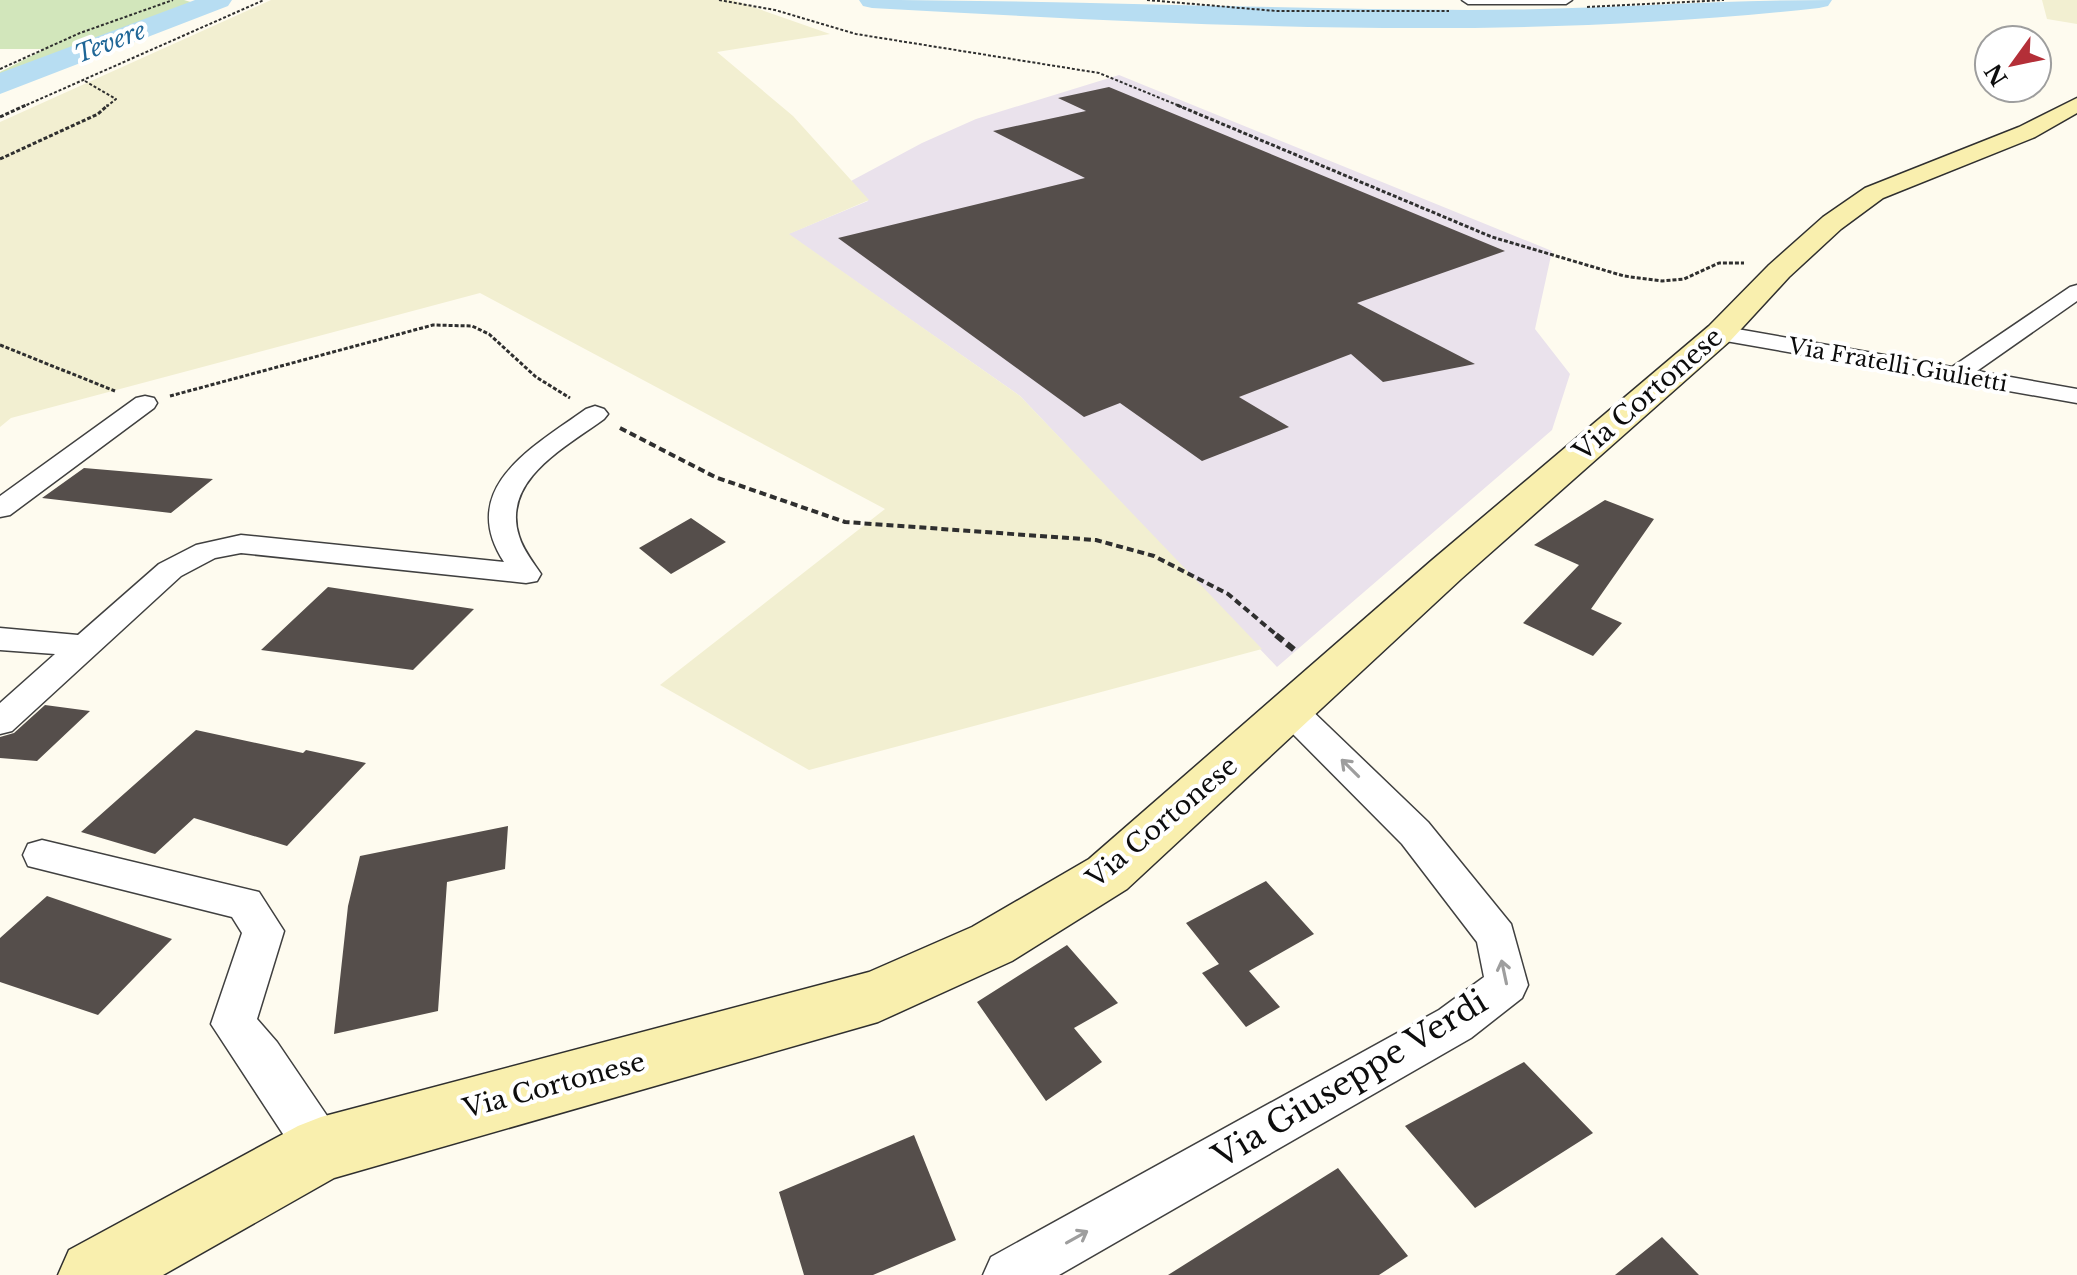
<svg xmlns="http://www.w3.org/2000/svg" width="2077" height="1275" viewBox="0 0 2077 1275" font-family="'Libre Baskerville',serif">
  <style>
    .industrial { fill: #eae2ec }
    .farmland { fill: #f2efd1 }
    .green { fill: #d2e6bb }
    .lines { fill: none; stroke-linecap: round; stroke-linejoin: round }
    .river { fill: #b7ddf2; fill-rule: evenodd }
    .building { fill: #554e4b }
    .street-casing { stroke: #404040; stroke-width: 3 }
    .secondary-casing { stroke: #2f2f2f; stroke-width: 3 }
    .path-far3 { stroke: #2f2f2f; stroke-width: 2; stroke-dasharray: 3 2; stroke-linecap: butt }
    .path-far2 { stroke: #2f2f2f; stroke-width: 3; stroke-dasharray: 4 2; stroke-linecap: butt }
    .path-far1 { stroke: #2f2f2f; stroke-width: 4; stroke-dasharray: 7 4; stroke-linecap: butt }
    .path { stroke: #2f2f2f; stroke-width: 6; stroke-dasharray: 9 5; stroke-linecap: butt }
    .street { fill: #fff; fill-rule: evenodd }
    .secondary { fill: #f9efae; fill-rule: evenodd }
    .oneway { stroke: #9e9e9e }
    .labels { text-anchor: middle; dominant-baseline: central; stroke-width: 8; stroke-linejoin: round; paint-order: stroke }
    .far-street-label { font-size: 22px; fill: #0d0d0d; stroke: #fff }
    .far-water-label { font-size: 24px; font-style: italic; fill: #1f6697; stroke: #fff }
    .street-label { font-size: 26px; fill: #0d0d0d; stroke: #fff }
    .near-street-label { font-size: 32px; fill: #0d0d0d; stroke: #fff }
  </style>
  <rect width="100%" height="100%" fill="#fefbef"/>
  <path class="industrial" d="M1119 75 1552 251 1535 329 1570 374 1552 430 1277 667 1020 396 788 234 868 201 851 181 922 143 976 119Z"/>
  <path class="farmland" d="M271 0H733L830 34 717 52 793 116 869 200 789 234 1020 396 1262 649 809 770 660 685 885 509 480 293 11 418 0 427V122Z
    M2042 0H2077V24L2047 19Z"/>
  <path class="green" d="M0 0H184L204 6 0 84V72L45 49H0Z"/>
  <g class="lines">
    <path class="river" d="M195 0H232L228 6 0 94V73Z
      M859 0C1062 0 1266 9 1470 10 1591 10 1711 0 1832 0L1828 6 1819 8C1506 43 1186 25 872 8L863 6Z"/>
  </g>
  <path class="building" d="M1109 87 1505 251 1357 303 1475 364 1383 382 1351 354 1239 397 1289 427 1202 461 1120 403 1084 417 838 238 1085 178 993 131 1086 111 1058 98Z
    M84 468 213 479 171 513 42 498Z
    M1605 500 1654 519 1591 609 1622 623 1593 656 1523 623 1579 565 1534 545Z
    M691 518 726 542 671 574 639 548Z
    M328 587 474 609 413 670 261 650Z
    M45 705 90 711 37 761 0 758V737L14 733Z
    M196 730 303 753 306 750 366 763 287 846 194 818 155 854 81 832Z
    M508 826 505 869 447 882 438 1011 334 1034 348 906 360 856Z
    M1266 881 1314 934 1249 971 1280 1007 1246 1027 1202 973 1219 964 1186 923Z
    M47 896 172 939 98 1015 0 982V938Z
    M1067 945 1118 1003 1074 1028 1102 1062 1046 1101 977 1002Z
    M1524 1062 1593 1133 1475 1208 1405 1126Z
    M914 1135 956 1240 873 1275H804L779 1192Z
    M1338 1168 1408 1256 1379 1275H1168Z
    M1662 1237 1699 1275H1615Z"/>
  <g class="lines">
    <defs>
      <path id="street" d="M1462 0H1572L1566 4H1468Z
        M2077 285V301L1977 371 2077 389V403L1720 340 1709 333 1720 326 1952 367 2070 287Z
        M145 396 154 398 157 403 154 408 10 515 0 517V496L136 398Z
        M595 406 604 409 608 414 604 419C566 447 501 480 519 536 523 550 533 562 541 574L537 581 526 583 241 553 215 558 181 576 12 731 0 734V703L55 654 0 650V628L78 635 159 564 196 545 241 535 504 562C456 488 533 447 586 409Z
        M1292 700 1304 703 1428 822 1511 924 1528 985 1522 998 1471 1038 1059 1275H983L991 1257 1439 1010 1484 977 1477 942 1402 844 1280 721 1275 712 1280 703Z
        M42 840 259 892 284 931 257 1019 277 1042 338 1132 345 1149 338 1166 321 1173 304 1166 211 1024 242 933 232 917 28 866 23 855 28 844Z"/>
      <path id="secondary" d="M2077 98V113L2035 137 1883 198 1841 229 1789 277 1731 340 1461 579 1127 889 1012 961 878 1022 334 1178 163 1275H58L69 1250 298 1126 321 1117 869 972 972 927 1089 859 1431 561 1709 326 1769 265 1823 217 1865 188 2019 127Z"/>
    </defs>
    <use href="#street" class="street-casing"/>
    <use href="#secondary" class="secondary-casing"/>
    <path class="path-far3" d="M719 0 775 10 856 34 1099 73 1182 107
      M1147 0 1276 11H1449
      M1587 7 1724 0
      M0 69 80 33 173 0
      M85 81 116 99 106 107
      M22 107 264 0"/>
    <path class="path-far2" d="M1177 105 1492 237 1624 276 1662 281 1684 279 1719 263H1744
      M0 117 26 105
      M0 159 98 114 108 105
      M0 345 115 391
      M170 396 433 325 472 326 489 334 536 377 570 398"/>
    <path class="path-far1" d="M620 428 715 477 845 522 1096 540 1154 556 1228 594 1279 637"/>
    <path class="path" d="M1276 635 1297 652"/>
    <use href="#street" class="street"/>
    <use href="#secondary" class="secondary"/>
  </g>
  <defs><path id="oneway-shaft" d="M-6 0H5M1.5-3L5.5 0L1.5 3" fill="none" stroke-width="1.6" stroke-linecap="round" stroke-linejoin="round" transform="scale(2)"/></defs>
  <g class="oneway">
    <use href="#oneway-shaft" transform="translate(1350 768) rotate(-135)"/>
    <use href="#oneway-shaft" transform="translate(1504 972) rotate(-102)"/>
    <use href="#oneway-shaft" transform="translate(1077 1237) rotate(-29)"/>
  </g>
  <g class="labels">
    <g class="far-street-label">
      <text transform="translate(1898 365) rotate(10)">Via Fratelli Giulietti</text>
    </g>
    <g class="far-water-label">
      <text transform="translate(110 42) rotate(-21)">Tevere</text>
    </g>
    <g class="street-label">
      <text transform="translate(1648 394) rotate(-41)">Via Cortonese</text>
      <text transform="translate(1162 822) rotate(-40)">Via Cortonese</text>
      <text transform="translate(554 1085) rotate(-15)">Via Cortonese</text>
    </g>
    <g class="near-street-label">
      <text transform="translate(1350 1079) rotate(-31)">Via Giuseppe Verdi</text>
    </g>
  </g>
  <g transform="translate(2013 64) rotate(237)"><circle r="38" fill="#ffffff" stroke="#9e9e9e" stroke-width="2"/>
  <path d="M0-6L14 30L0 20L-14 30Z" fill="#b42f38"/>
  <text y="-12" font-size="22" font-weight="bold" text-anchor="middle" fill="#0d0d0d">N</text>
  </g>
</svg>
